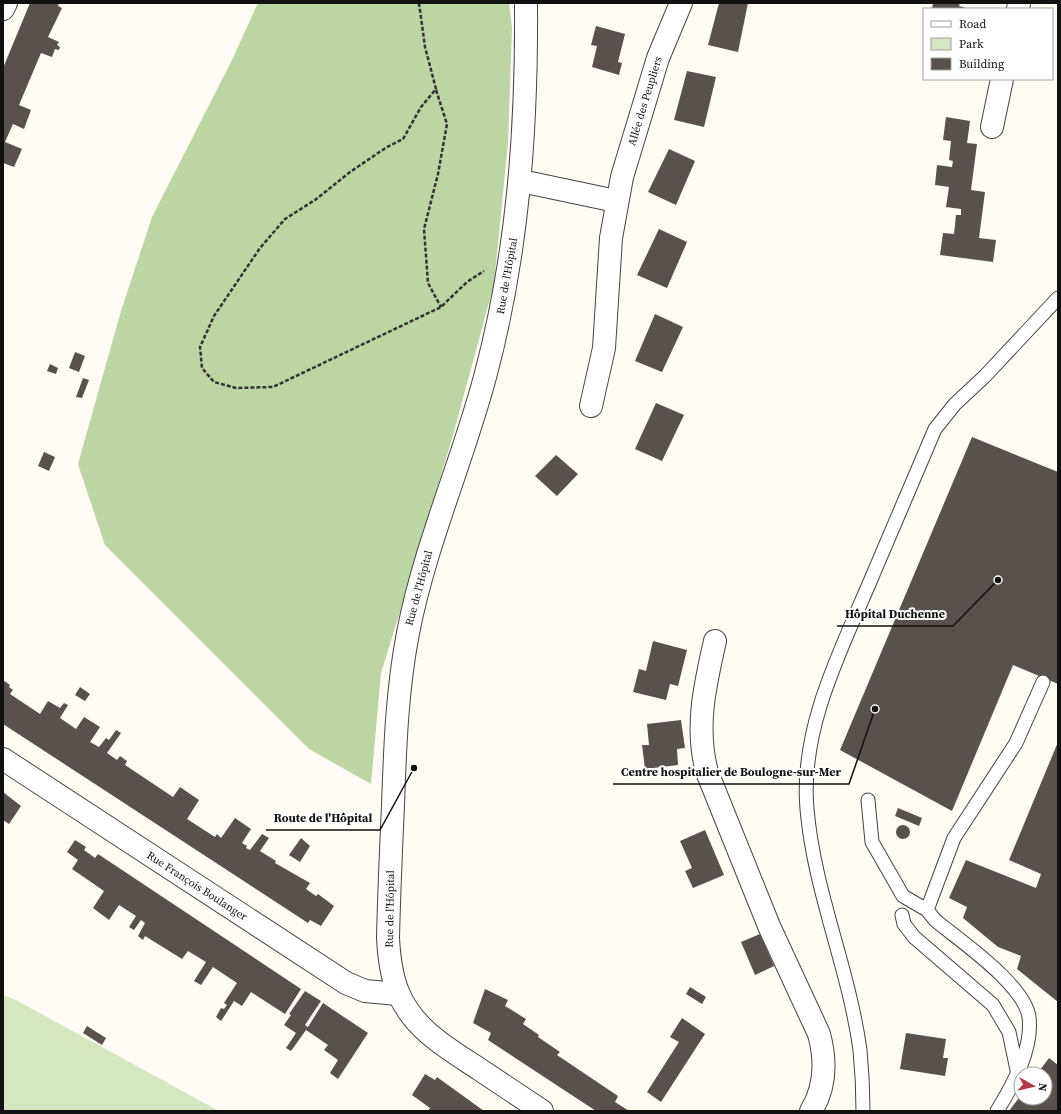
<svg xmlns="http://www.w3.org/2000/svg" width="1061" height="1114" viewBox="0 0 1061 1114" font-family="'Source Serif 4',serif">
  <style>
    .green { fill: #d6e6c1 }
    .forest { fill: #bcd5a2 }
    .building { fill: #58514e }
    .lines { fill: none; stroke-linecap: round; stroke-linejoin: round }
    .service-casing { stroke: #444; stroke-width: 15 }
    .minor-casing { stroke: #444; stroke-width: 24 }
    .tertiary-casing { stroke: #444; stroke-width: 24 }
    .path { stroke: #333; stroke-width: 2.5; stroke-dasharray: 4 2; stroke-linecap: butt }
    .service { stroke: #fff; stroke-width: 13 }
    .minor { stroke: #fff; stroke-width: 22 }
    .tertiary { stroke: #fff; stroke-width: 22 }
    .labels { text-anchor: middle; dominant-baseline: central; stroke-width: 4; stroke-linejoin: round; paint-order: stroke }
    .street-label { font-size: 11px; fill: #111; stroke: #fff }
    .leader { fill: none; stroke: #111; stroke-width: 1.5 }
    .callout-dot { fill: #111; stroke: #fff; stroke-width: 1.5 }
    .callout-label { font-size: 12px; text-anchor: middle; font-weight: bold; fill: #111; stroke: #fff; stroke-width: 4; stroke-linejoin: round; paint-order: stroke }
  </style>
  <rect width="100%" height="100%" fill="#fefcf5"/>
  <path class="green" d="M3 995 16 1000 219 1111H3Z"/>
  <path class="forest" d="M258 3H509L512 28 508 143 494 284 453 435 415 563 381 673 371 784 309 749 105 545 78 464 121 311 152 217 231 62Z"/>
  <path class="building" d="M30 3H59L58 6 62 8 48 37 59 42 57 45 60 47 59 50 55 49 52 57 41 53 19 105 31 110 24 129 13 124 5 142 22 149 14 167 3 163V68Z
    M719 3H748L738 52 708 45Z
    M933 3H960L959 6 970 9H932Z
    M596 26 625 34 618 62 622 63 619 75 592 67 597 46 591 45Z
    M687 71 716 77 704 127 674 120Z
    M946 117 970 121 967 143 977 144 971 190 985 192 979 238 996 240 993 262 940 255 943 233 954 234 956 215H961V209L946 207 949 187 935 185 937 165 952 167 953 161 949 160 951 141 943 140Z
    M669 149 695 161 676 205 648 192Z
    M659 229 687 242 667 288 637 275Z
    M655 314 683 327 662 372 635 361Z
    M75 352 85 356 79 372 69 368Z
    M50 364 58 368 56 374 47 371Z
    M83 378 89 380 82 398 76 397Z
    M656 403 684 415 662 461 635 449Z
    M972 437 1058 472V684L1013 665 952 811 840 750Z
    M44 452 55 457 49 471 38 466Z
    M556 455 578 474 557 496 535 476Z
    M653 641 687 650 678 686 670 684 666 700 633 692 639 669 646 671Z
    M3 680 10 685 9 687 13 690 10 694 40 714 48 701 60 708 64 703 68 705 60 718 76 729 84 717 100 727 90 742 99 747 106 738 109 740 116 730 121 733 107 753 117 760 120 756 127 761 125 765 173 797 180 787 199 800 187 819 215 837 217 834 221 838 235 818 251 829 242 843 247 846 246 848 250 850 262 834 269 838 260 851 276 861 275 863 310 883 306 889 316 896 318 894 334 906 321 926 310 920 308 923 3 724Z
    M80 687 90 694 85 701 75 695Z
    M681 720 685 748 677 749 678 765 645 769 642 745H649L647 724Z
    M1058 742V1002L1017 969 1021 956 998 947 963 918 967 907 949 898 966 860 1036 888 1041 874 1009 860Z
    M3 792 21 806 9 824 3 820Z
    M898 808 922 818 919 826 895 816Z
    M896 832a7 7 0 1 1 14 0a7 7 0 1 1-14 0Z
    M705 830 724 875 693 888 685 871 692 868 680 841Z
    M301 838 310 846 300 862 289 855Z
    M75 840 86 847 84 850 95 858 98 854 301 989 285 1014 251 992 242 1006 234 1001 221 1021 216 1017 221 1008 224 1009 227 1005 224 1003 237 983 213 967 201 985 194 981 206 962 188 951 182 959 145 936 143 940 138 936 145 923 141 920 134 930 129 927 136 916 119 905 109 920 93 908 104 891 72 869 78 860 67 852Z
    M760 934 774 966 755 975 741 942Z
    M690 987 706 997 702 1004 686 994Z
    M485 989 508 1000 505 1006 526 1019 523 1024 539 1035 538 1037 560 1052 557 1055 618 1096 615 1102 629 1111H596L488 1040 491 1033 473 1023Z
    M305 991 321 1001 305 1025 308 1027 323 1003 368 1033 338 1079 330 1073 338 1060 324 1050 328 1045 306 1030 291 1051 286 1048 296 1033 284 1025 291 1015 289 1014Z
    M682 1018 705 1034 661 1102 647 1092 679 1042 670 1037Z
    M87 1026 106 1038 102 1045 83 1033Z
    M906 1033 946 1039 943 1058H948L945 1076 900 1069Z
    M1049 1058 1058 1065V1111H1009L1021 1095V1098H1045V1074H1037Z
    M425 1074 435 1080 437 1077 484 1111H428L430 1108 412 1095Z"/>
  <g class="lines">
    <defs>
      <path id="service" d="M868 800 872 842 903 896 927 910 935 920C960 941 1024 984 1029 1017 1033 1049 1013 1085 997 1111
        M927 910 954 838 1016 743 1043 682
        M902 915 904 924 914 937 993 1005 1009 1032 1017 1070
        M863 1111C863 1091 862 1070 860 1050 849 969 814 891 807 809 800 730 839 654 869 584 891 532 913 481 935 429L955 404 985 376 1058 298"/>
      <path id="minor" d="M3 9 6 3
        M1018 9 1019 3
        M992 127 1002 79
        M521 181 616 201
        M591 406 604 348 611 238 622 177 658 58 681 3
        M715 641C705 685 695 727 707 772L769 926 819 1034C826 1060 826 1087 811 1111
        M3 759 346 983 365 991 398 994"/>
      <path id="tertiary" d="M526 3C527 130 518 254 485 377 462 463 425 545 408 633 397 690 395 747 393 805 391 849 389 894 388 938 389 957 391 975 398 992 413 1029 447 1048 479 1069 500 1083 521 1097 542 1111"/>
    </defs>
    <use href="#service" class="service-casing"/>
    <use href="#minor" class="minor-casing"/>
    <use href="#tertiary" class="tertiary-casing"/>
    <path class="path" d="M419 3 425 47 436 89 421 107 403 139 387 147 350 172 315 200 285 219 260 248 214 316 200 347 202 368 214 382 236 388 273 387 441 307 467 282 484 271
      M436 90 447 124 438 174 424 229 428 283 441 307"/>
    <use href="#service" class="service"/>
    <use href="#minor" class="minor"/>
    <use href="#tertiary" class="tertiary"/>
  </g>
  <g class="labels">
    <g class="street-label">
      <text transform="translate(645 101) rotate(-73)">Allée des Peupliers</text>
      <text transform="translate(507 276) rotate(-80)">Rue de l'Hôpital</text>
      <text transform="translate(419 588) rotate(-75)">Rue de l'Hôpital</text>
      <text transform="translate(197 886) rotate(33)">Rue François Boulanger</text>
      <text transform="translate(390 909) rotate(-89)">Rue de l'Hôpital</text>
    </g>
  </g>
  <path class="leader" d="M998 580L953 626H837M875 709L849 784H613M414 768L380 830H266"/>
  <g class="callout-dot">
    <circle cx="998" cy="580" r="4"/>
    <circle cx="875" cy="709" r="4"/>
    <circle cx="414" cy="768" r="4"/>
  </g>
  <g class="callout-label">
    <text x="895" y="618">Hôpital Duchenne</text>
    <text x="731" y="776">Centre hospitalier de Boulogne-sur-Mer</text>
    <text x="323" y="822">Route de l'Hôpital</text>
  </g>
  <rect width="1061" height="1114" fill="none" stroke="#111111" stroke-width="8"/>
  <rect x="923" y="8" width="130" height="72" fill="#ffffff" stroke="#a0a0a0"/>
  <rect x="931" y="21" width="20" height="6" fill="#ffffff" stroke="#a0a0a0"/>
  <text x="959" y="28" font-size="12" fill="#111111">Road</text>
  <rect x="931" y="38" width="20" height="12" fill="#d6e6c1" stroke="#a0a0a0"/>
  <text x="959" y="48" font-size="12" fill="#111111">Park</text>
  <rect x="931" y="58" width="20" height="12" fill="#58514e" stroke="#a0a0a0"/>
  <text x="959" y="68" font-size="12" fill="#111111">Building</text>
  <g transform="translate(1033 1086) rotate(98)"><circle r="19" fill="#ffffff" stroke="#a0a0a0"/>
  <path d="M0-3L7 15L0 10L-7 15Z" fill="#b33642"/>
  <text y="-6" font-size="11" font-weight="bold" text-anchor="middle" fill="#111111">N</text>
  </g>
</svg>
